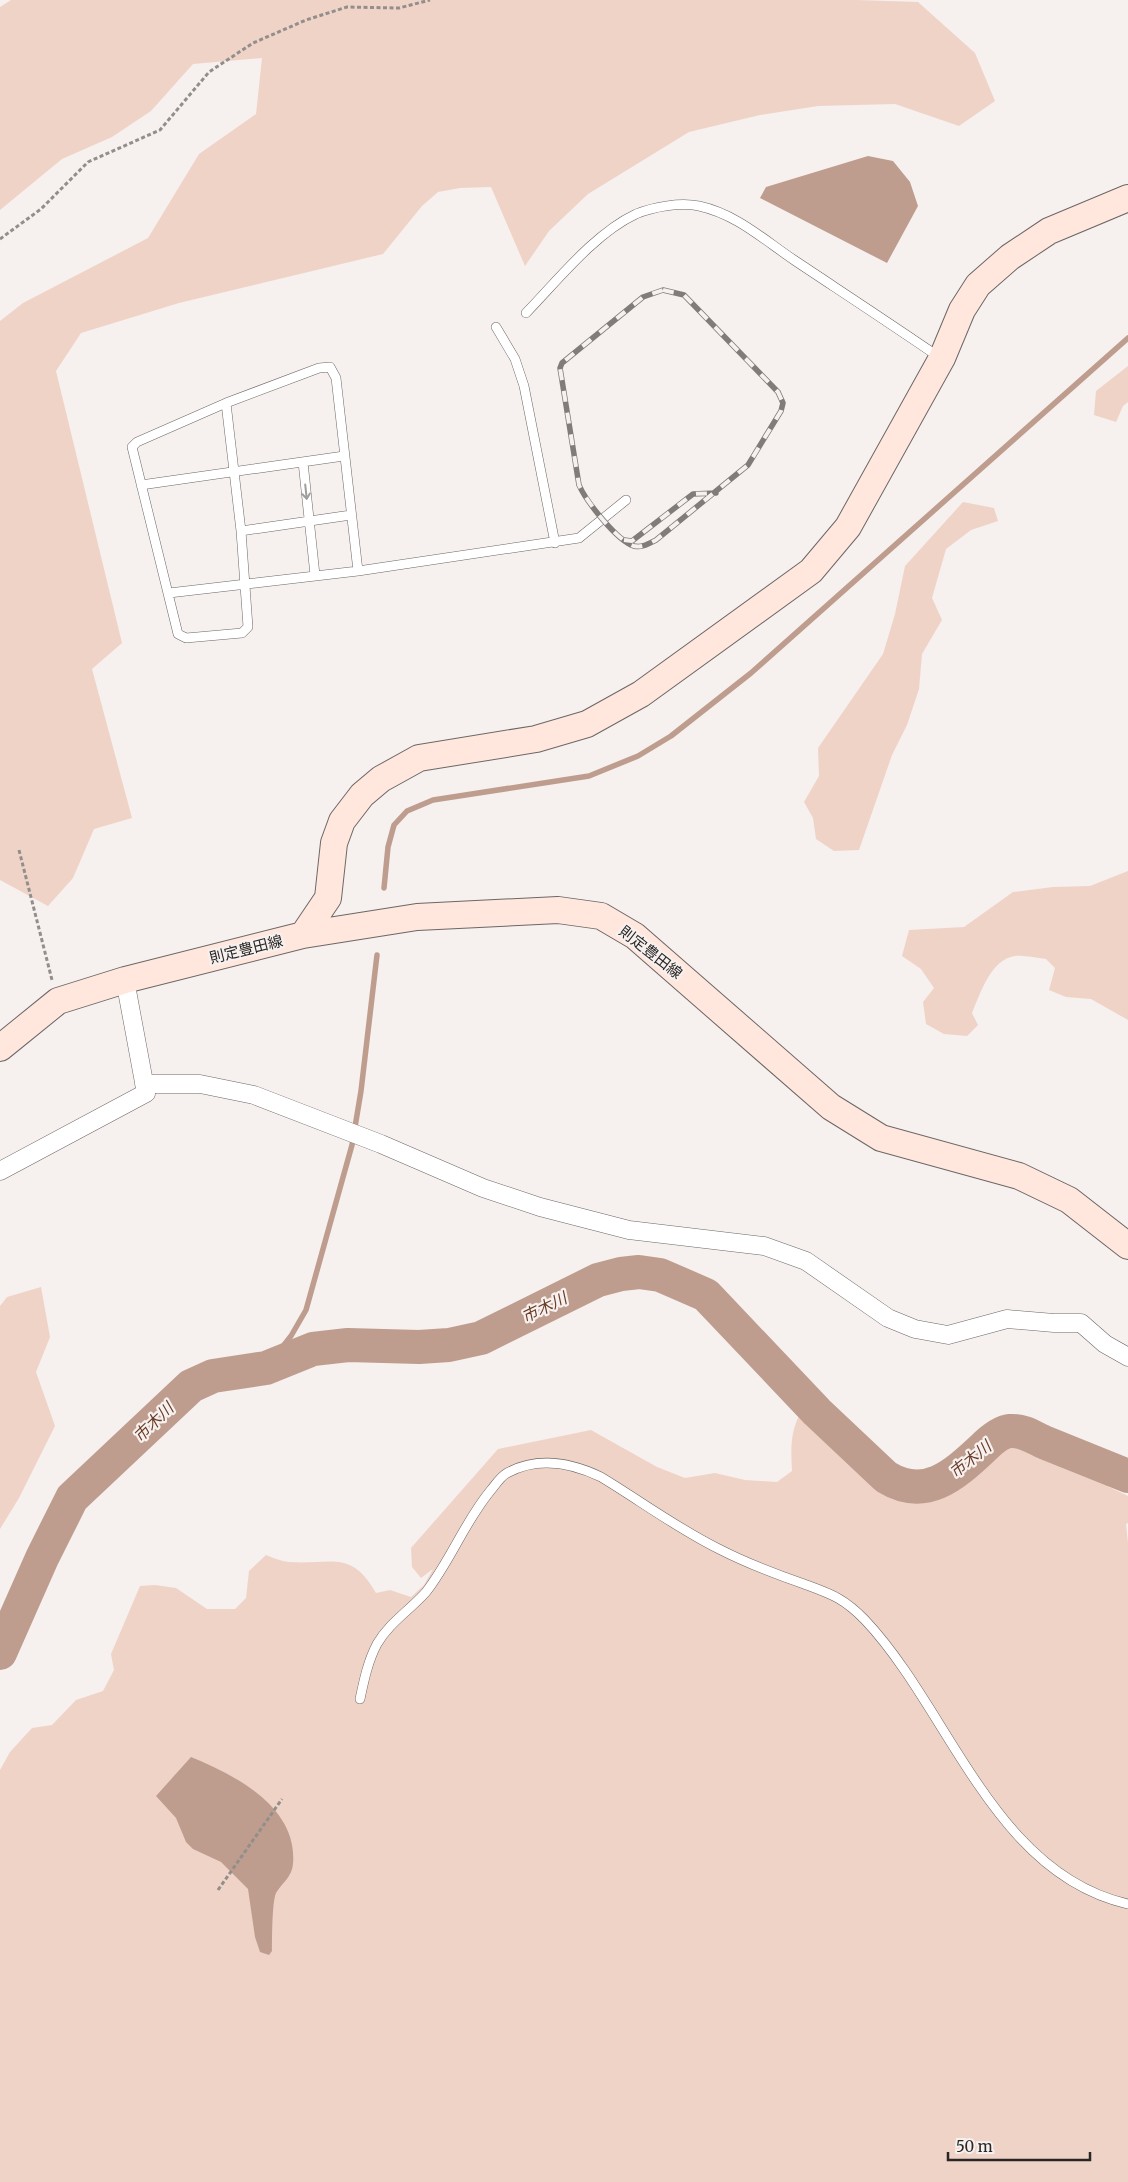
<svg xmlns="http://www.w3.org/2000/svg" width="1128" height="2182" viewBox="0 0 1128 2182" font-family="Merriweather,'Noto Sans JP',serif">
  <style>
    .green { fill: #f0d3c7 }
    .water { fill: #be9d8e }
    .lines { fill: none; stroke-linecap: round; stroke-linejoin: round }
    .stream { stroke: #be9d8e; stroke-width: 5.5 }
    .river { stroke: #be9d8e; stroke-width: 34 }
    .lane-casing { stroke: #6c6765; stroke-width: 10 }
    .street-casing { stroke: #6c6765; stroke-width: 19 }
    .secondary-casing { stroke: #6c6765; stroke-width: 28 }
    .path { stroke: #928e8c; stroke-width: 3; stroke-dasharray: 4 2.5; stroke-linecap: butt }
    .lane { stroke: #fff; stroke-width: 9 }
    .street { stroke: #fff; stroke-width: 18 }
    .secondary { stroke: #ffe7dd; stroke-width: 26 }
    .rail-casing { stroke: #7f7c7a; stroke-width: 5.5 }
    .rail { stroke: #f6f0ee; stroke-width: 4; stroke-dasharray: 11; stroke-linecap: butt }
    .oneway { stroke: #9f9e9d }
    .labels { text-anchor: middle; dominant-baseline: central; stroke-width: 4.5; stroke-linejoin: round; paint-order: stroke }
    .street-label { font-size: 15px; fill: #292726; stroke: #f6f0ee }
    .water-label { font-size: 16px; font-style: italic; fill: #6a3b26; stroke: #f6f0ee }
  </style>
  <rect width="100%" height="100%" fill="#f6f0ee"/>
  <path class="green" d="M11 0H857L918 2 975 53 995 101 959 126 895 104 818 106 760 115 689 132 588 194 549 231 525 266 491 187 460 188 438 192 422 206 383 254 179 303 81 333 56 371 122 643 92 669 132 818 94 829 73 878 48 906 0 880V321L23 303 148 238 199 154 256 114 262 58 193 64 151 111 112 137 62 159 0 210V7Z
    M1128 366V402L1123 406 1116 422 1094 415 1096 391Z
    M963 502 994 508 998 521 971 530 946 549 932 598 942 620 922 654 919 689 907 725 892 755 859 850 834 851 816 839 813 818 804 802 819 776 818 748 883 654 895 614 905 566Z
    M1128 871V1020L1091 999 1066 997 1049 990 1055 968 1046 959C1036 958 1025 955 1015 956 991 959 980 994 972 1013L978 1025 967 1036 944 1034 926 1024 923 1002 934 988 921 969 902 956 909 930 964 927 1013 892 1053 887 1090 886Z
    M41 1287 50 1337 36 1372 55 1426 19 1498 0 1529V1306L7 1297Z
    M799 1416 810 1417 889 1486C953 1514 965 1444 1013 1435L1019 1448 1097 1477 1109 1487 1128 1496V1523L1126 1524 1128 1543V2182H0V1770L10 1752 32 1728 52 1725 76 1700 103 1691 114 1670 111 1654 140 1586 155 1585 176 1588 207 1609H235L246 1598 249 1571 266 1555C273 1558 281 1561 289 1562 331 1565 351 1549 376 1593L390 1590 411 1597 424 1585 433 1569 421 1578 412 1567 411 1548 498 1449 591 1430 657 1467 685 1478 715 1473 745 1480 777 1482 792 1471C791 1451 790 1434 799 1416Z"/>
  <path class="water" d="M868 156 893 161 910 182 918 206 887 263 760 198 766 187Z
    M191 1757C235 1775 298 1807 293 1864 292 1877 282 1883 276 1893 272 1902 272 1940 272 1951L269 1955 260 1952 255 1937 248 1889 221 1862 193 1849 186 1842 176 1818 156 1796Z"/>
  <g class="lines">
    <path class="stream" d="M384 888 388 847 394 825 407 811 433 800 589 776 638 756 671 736 751 673 1128 338
      M266 1368 291 1336 306 1310 352 1145 361 1091 377 955"/>
    <path class="river" d="M0 1653 42 1558 72 1498 191 1386 213 1376 266 1368 313 1349 348 1345 419 1347 449 1345 481 1338 598 1280 621 1274 639 1272 660 1275 706 1295 817 1412 886 1477C925 1501 953 1476 982 1449 989 1442 1000 1432 1010 1431 1024 1430 1034 1438 1046 1443 1073 1454 1101 1465 1128 1476"/>
    <defs>
      <path id="lane" d="M526 313C557 281 595 233 636 214 653 207 680 202 699 206 736 214 763 239 794 260 842 292 891 324 939 357
        M496 327 515 359 524 386 555 543
        M226 403 241 531 248 627 242 633 186 638 178 634 132 447 137 442 226 403 319 368 330 367 336 378 358 571
        M303 462 315 575
        M141 485 344 456
        M241 531 351 515
        M169 593 358 571 579 538 626 500
        M360 1699C364 1680 368 1661 377 1644 389 1623 410 1610 426 1592 451 1560 465 1521 491 1490 496 1484 501 1476 507 1473 538 1456 570 1462 601 1477 639 1500 677 1528 717 1548 744 1562 775 1574 804 1584 831 1594 844 1598 865 1620 950 1710 994 1874 1128 1904"/>
      <path id="street" d="M144 1084H200L254 1095 381 1144 483 1188 540 1207 629 1230 764 1246 806 1261 888 1318 915 1329 948 1335 1007 1319 1054 1323H1081L1105 1344 1128 1357
        M0 1171 146 1093 125 980"/>
      <path id="secondary" d="M303 935 328 898 334 843 342 821 362 795 381 779 419 758 536 739 587 724 641 694 811 571 848 527 942 358 962 310 978 285 1010 257 1049 231 1128 198
        M0 1048 58 1001 125 980 303 935 417 917 558 910 601 916 635 936 831 1107 881 1138 1019 1176 1069 1200 1128 1246"/>
    </defs>
    <use href="#lane" class="lane-casing"/>
    <use href="#street" class="street-casing"/>
    <use href="#secondary" class="secondary-casing"/>
    <path class="path" d="M0 239 41 209 88 162 160 130 209 72 253 43 306 20 347 7 399 8 430 0
      M19 850 52 980
      M218 1890 282 1799"/>
    <use href="#lane" class="lane"/>
    <use href="#street" class="street"/>
    <use href="#secondary" class="secondary"/>
    <defs>
      <path id="rail" d="M663 290 684 295 778 392 783 403 781 411 748 465 656 540C648 544 642 548 634 546 617 541 586 501 579 485L560 368 562 363 643 297Z
        M624 540 632 541 693 494 716 493"/>
    </defs>
    <use href="#rail" class="rail-casing"/>
    <use href="#rail" class="rail"/>
  </g>
  <defs><path id="oneway-shaft" d="M-6 0H5M1.5-3L5.5 0L1.5 3" fill="none" stroke-width="1.6" stroke-linecap="round" stroke-linejoin="round" transform="scale(1.25)"/></defs>
  <use class="oneway" href="#oneway-shaft" transform="translate(306 492) rotate(84)"/>
  <g class="labels">
    <g class="street-label">
      <text transform="translate(246 949) rotate(-14)">則定豊田線</text>
      <text transform="translate(651 952) rotate(38)">則定豊田線</text>
    </g>
    <g class="water-label">
      <text transform="translate(544 1307) rotate(-26)">市木川</text>
      <text transform="translate(153 1422) rotate(-44)">市木川</text>
      <text transform="translate(970 1459) rotate(-39)">市木川</text>
    </g>
  </g>
  <path d="M948 2152v8h142v-8" fill="none" stroke="#292726" stroke-width="2.5"/>
  <text x="956" y="2152" font-size="15" fill="#292726" stroke="#f6f0ee" stroke-width="4" paint-order="stroke">50 m</text>
</svg>
